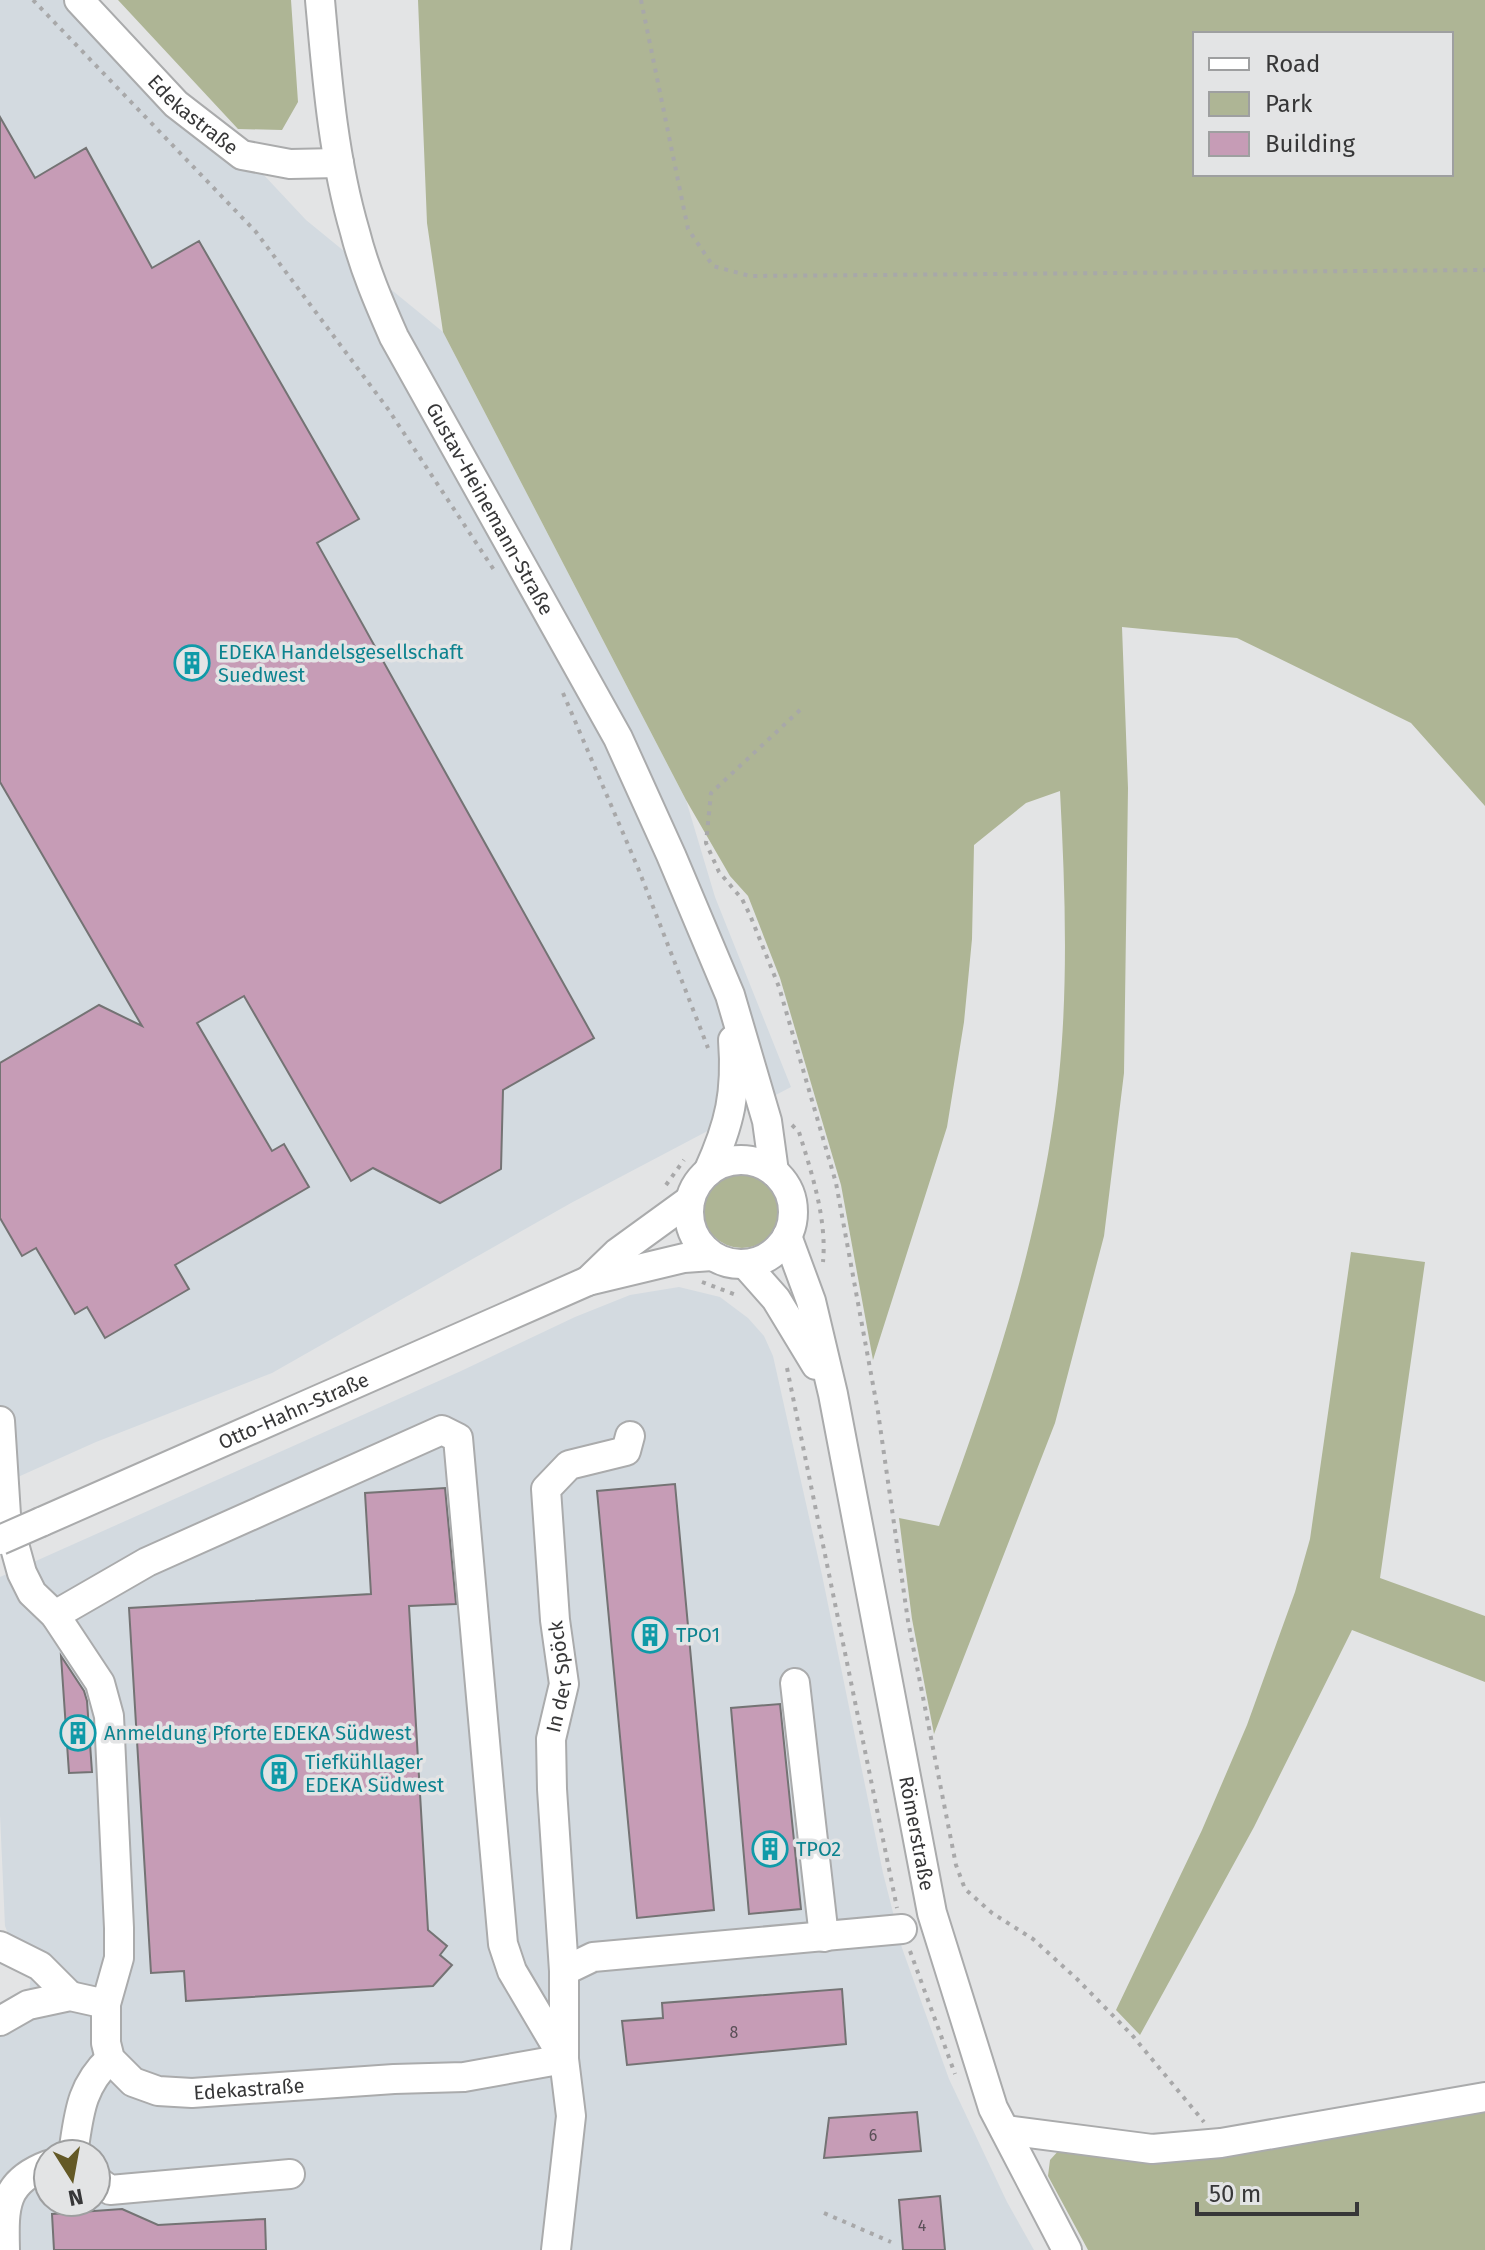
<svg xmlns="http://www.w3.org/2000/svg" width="1485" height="2250" viewBox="0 0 1485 2250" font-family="'Fira Sans',sans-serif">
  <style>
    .built { fill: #d3dae0; fill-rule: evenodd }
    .green { fill: #aeb595; fill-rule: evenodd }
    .building { fill: #c69cb6; stroke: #747374; stroke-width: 2 }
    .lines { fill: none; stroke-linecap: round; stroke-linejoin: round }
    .minor-casing { stroke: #aaabac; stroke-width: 32 }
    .path { stroke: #a8a8a9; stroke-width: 4; stroke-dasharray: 4 6; stroke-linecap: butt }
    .minor { stroke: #fff; stroke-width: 28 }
    .minor-bridge-casing { stroke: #aaabac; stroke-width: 32; stroke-linecap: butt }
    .minor-bridge { stroke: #fff; stroke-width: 28 }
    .labels { text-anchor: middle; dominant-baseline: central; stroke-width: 7; stroke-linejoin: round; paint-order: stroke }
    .number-label { font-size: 16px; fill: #5b5058 }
    .street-label { font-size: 20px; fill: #373738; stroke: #e3e4e5 }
    .culture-label { font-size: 20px; fill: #0d838f; stroke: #e3e4e5; text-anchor: start }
  </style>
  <rect width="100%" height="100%" fill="#e3e4e5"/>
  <path class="built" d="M0 0H100L306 220 443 332 686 800 715 897 791 1087 571 1203 272 1373 96 1442 0 1485Z
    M679 1287 720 1297 748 1318 764 1336 773 1356 822 1575 883 1873 902 1948 949 2079 1007 2202 1034 2250H0V2037L26 2021 33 1956 11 1941 5 1926 0 1815V1577L461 1371 575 1317 630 1295ZM48 2154H96V2202H48Z"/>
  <path class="green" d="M118 0H291L298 102 282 130 238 129Z
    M418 0H1485V806L1411 723 1237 638 1122 627 1128 788 1124 1073 1104 1236 1055 1423 934 1734 912 1619 899 1518 939 1526C986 1399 1030 1270 1051 1136 1070 1022 1066 906 1060 791L1026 803 974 845 972 939 964 1022 947 1127 873 1360 841 1185 780 978 748 896 730 876 686 800 443 332 427 223ZM1195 34H1451V174H1195Z
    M702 1208a40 40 0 1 1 80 0a40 40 0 1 1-80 0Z
    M1351 1252 1425 1262 1380 1578 1485 1616V1682L1352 1630 1254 1827 1140 2035 1116 2010 1202 1830 1247 1725 1295 1592 1310 1539Z
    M1485 2105V2250H1088L1048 2176 1050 2160 1060 2149Z"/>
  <path class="building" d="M0 117 35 178 86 148 152 268 199 241 359 519 317 543 594 1038 503 1090 501 1169 440 1203 373 1168 351 1181 244 996 197 1023 272 1151 284 1144 309 1187 175 1265 189 1289 105 1338 87 1307 75 1314 36 1248 22 1256 0 1218V1063L99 1005 142 1026 0 782Z
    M675 1484 714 1910 637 1918 597 1491Z
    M445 1488 456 1604 409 1606 428 1930 447 1946 440 1955 452 1965 433 1986 186 2001 184 1971 151 1973 129 1608 371 1594 365 1493Z
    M61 1656 84 1691 87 1701 92 1772 69 1773Z
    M780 1704 801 1909 749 1914 731 1708Z
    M842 1989 846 2044 627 2065 622 2021 663 2018 662 2003Z
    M917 2112 921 2151 824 2158 829 2118Z
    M940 2196 945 2250H903L899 2200Z
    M122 2209 158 2225 265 2219 266 2250H54L52 2214Z"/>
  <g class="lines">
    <defs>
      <g id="minor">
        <path id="s1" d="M79 0 176 104 242 155 290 164 339 163"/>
        <path id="s2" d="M320 0C327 78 333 157 355 232 364 268 379 303 394 337L618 738 671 855 730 995 767 1121 774 1172"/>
        <circle cx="741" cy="1212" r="52"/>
        <path d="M708 1172C730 1124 737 1092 733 1040"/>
        <path id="s3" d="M787 1236 811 1301 833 1394 932 1913 993 2108 1067 2250"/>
        <path d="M745 1264 776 1299 816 1365"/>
        <path d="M588 1281 617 1253 690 1200"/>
        <path id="s4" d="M0 1421 6 1515 22 1573 32 1593 55 1615 100 1683 109 1716 119 1928V1958L106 2004V2043L110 2059 133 2082 158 2091 192 2093 394 2079 464 2077 564 2059"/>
        <path id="s5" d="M41 1522 588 1281 684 1258 712 1256"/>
        <path d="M55 1615 147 1562 442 1430 458 1438 503 1944 512 1971 564 2059"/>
        <path d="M795 1683 824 1937"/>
        <path d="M0 1946 40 1966 70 1996"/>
        <path id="s6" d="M564 1971 552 1789 551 1739 564 1684 555 1620 546 1489 569 1465 626 1451 630 1436"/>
        <path d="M0 2021 28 2005 70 1996 106 2004"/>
        <path d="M1005 2130 1152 2149 1221 2143 1485 2097"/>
        <path d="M73 2154C79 2115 80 2087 110 2059"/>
        <path d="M96 2180 110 2190 290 2174"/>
        <path d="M5 2250C4 2207 3 2182 48 2165"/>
        <path d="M556 2250 571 2116 564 2059V1971L593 1957 902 1929"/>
      </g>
    </defs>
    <use href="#minor" class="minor-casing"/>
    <path class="path" d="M33 0 256 232 388 409 494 570
      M641 0 688 229 713 266 750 276 1485 270
      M563 693 638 868 708 1048
      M800 710 711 793 706 843 719 872 742 899 750 915 779 987 836 1183 878 1412 908 1621 956 1865 965 1889 992 1913 1033 1939 1077 1979 1132 2035 1204 2122
      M792 1125 799 1132C812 1174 827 1219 823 1262
      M666 1185 684 1160
      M702 1282 739 1296
      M787 1368 897 1908
      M910 1951 955 2074
      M824 2213 891 2242"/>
    <use href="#minor" class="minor"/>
    <defs>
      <path id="minor-bridge" d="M0 1540 41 1522"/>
    </defs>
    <use href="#minor-bridge" class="minor-bridge-casing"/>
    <use href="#minor-bridge" class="minor-bridge"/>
  </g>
  <defs>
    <symbol id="building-ring" viewBox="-11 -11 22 22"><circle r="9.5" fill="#e3e4e5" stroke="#0f9aa8" stroke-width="1.5"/><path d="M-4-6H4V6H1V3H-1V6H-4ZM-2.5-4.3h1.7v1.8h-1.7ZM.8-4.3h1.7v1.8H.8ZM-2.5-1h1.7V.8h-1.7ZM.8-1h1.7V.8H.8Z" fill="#0f9aa8"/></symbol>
  </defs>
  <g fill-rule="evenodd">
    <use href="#building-ring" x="172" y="643" width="40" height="40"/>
    <use href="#building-ring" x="630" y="1615" width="40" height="40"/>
    <use href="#building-ring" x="58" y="1713" width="40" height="40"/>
    <use href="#building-ring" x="259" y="1753" width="40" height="40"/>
    <use href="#building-ring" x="750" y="1829" width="40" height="40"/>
  </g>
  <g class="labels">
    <g class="number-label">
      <text x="734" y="2032">8</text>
      <text x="873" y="2135">6</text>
      <text x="922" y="2225">4</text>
    </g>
    <g class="street-label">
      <text stroke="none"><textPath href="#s1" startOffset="162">Edekastraße</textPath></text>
      <text stroke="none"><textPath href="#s2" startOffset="544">Gustav-Heinemann-Straße</textPath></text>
      <text stroke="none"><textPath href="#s5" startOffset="276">Otto-Hahn-Straße</textPath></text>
      <text stroke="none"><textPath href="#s6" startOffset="296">In der Spöck</textPath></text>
      <text stroke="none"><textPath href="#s3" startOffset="612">Römerstraße</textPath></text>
      <text stroke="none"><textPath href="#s4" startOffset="820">Edekastraße</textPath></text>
    </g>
    <g class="culture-label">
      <text x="218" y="652">EDEKA Handelsgesellschaft<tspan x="218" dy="23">Suedwest</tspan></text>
      <text x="676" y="1635">TPO1</text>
      <text x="104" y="1733">Anmeldung Pforte EDEKA Südwest</text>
      <text x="305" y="1762">Tiefkühllager<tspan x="305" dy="23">EDEKA Südwest</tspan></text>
      <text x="796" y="1849">TPO2</text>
    </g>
  </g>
  <rect x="1193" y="32" width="260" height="144" fill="#e3e4e5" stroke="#9e9fa0" stroke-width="2"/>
  <rect x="1209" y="58" width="40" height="12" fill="#ffffff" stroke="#9e9fa0" stroke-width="2"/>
  <text x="1265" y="72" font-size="24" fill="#373738">Road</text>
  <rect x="1209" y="92" width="40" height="24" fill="#aeb595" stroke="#9e9fa0" stroke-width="2"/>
  <text x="1265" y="112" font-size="24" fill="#373738">Park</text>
  <rect x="1209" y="132" width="40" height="24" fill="#c69cb6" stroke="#9e9fa0" stroke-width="2"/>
  <text x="1265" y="152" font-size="24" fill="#373738">Building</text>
  <g transform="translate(72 2178) rotate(169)"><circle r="38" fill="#e3e4e5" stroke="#9e9fa0" stroke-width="2"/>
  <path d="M0-6L14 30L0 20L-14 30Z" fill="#645926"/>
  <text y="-12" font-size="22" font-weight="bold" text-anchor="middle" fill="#373738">N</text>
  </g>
  <path d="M1197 2202v12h160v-12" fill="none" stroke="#373738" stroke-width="4"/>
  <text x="1209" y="2202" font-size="24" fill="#373738" stroke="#e3e4e5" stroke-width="6" paint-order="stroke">50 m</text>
</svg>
